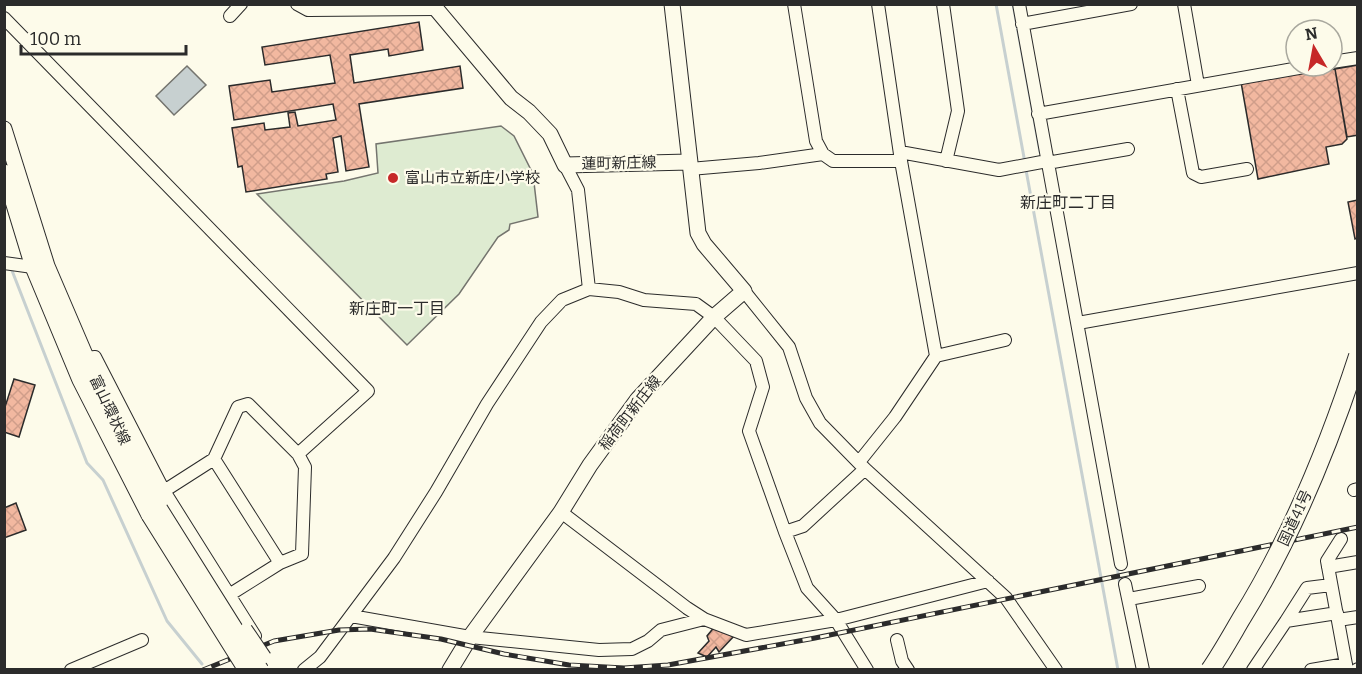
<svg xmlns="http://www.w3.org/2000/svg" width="1362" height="674" viewBox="0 0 1362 674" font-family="Bitter,'Noto Sans JP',serif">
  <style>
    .pitch { fill: #deebd1; stroke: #74746e; stroke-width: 1.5 }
    .water { fill: #c7d0d0; stroke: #74746e; stroke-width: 1.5 }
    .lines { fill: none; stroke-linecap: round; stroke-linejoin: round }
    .stream { stroke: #c7d0d0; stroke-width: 3 }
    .building { fill: url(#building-cross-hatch); stroke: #2b2b2b; stroke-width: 1.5 }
    .minor-casing { stroke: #2b2b2b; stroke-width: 14 }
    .major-casing { stroke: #2b2b2b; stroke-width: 17 }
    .minor { stroke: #fdfbea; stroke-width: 12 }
    .major { stroke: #fdfbea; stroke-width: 15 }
    .rail-casing { stroke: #2b2b2b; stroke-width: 5 }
    .rail { stroke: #fdfbea; stroke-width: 3; stroke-dasharray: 9; stroke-linecap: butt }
    .minor-bridge-casing { stroke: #2b2b2b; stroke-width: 14; stroke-linecap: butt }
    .major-bridge-casing { stroke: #2b2b2b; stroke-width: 17; stroke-linecap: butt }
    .highway-bridge-casing { stroke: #2b2b2b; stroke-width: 20; stroke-linecap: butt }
    .minor-bridge { stroke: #fdfbea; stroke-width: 12 }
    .major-bridge { stroke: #fdfbea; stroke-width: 15 }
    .highway-bridge { stroke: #fdfbea; stroke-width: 18 }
    .poi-dot { fill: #c62828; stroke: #fdfbea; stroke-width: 2 }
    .labels { text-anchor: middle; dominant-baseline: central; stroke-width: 4.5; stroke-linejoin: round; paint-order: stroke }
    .street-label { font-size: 15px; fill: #2b2b2b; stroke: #fdfbea }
    .poi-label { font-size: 15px; fill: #2b2b2b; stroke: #fdfbea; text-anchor: start }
    .neighbourhood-label { font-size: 16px; fill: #2b2b2b; stroke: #fdfbea }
  </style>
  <defs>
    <pattern id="building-cross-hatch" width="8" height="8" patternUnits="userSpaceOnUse" patternTransform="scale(1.5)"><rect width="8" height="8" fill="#f2b8a0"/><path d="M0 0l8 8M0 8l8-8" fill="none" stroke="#d09e8a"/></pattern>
  </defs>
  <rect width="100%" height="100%" fill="#fdfbea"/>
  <path class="pitch" d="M501 126 514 136 533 174 538 217 510 224 509 230 498 237 459 294 407 345 257 194 344 181 378 173 376 144Z"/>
  <path class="water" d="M187 66 206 85 174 115 156 96Z"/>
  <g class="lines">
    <path class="stream" d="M996 4 1025 163
      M1013 4 1040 152
      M1026 170 1118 670
      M11 268 87 463 103 480 167 621 202 664
      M1117 566 1120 586"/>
  </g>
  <path class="building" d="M419 22 423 50 389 56 388 49 350 55 354 83 460 66 463 88 359 104 369 167 346 171 341 136 333 138 338 172 326 174 327 179 246 192 242 166 238 167 232 128 264 123 265 130 290 127 288 113 295 112 298 126 336 120 333 104 234 120 229 86 270 80 272 92 335 83 330 55 265 65 262 47Z
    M1358 65V135L1347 137 1335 69Z
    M1322 68V71L1335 69 1347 139 1342 144 1326 147 1329 164 1258 179 1241 82Z
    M1358 200V242L1357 238 1355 239 1348 202Z
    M14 379 35 385 19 437 4 432V410Z
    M16 503 26 530 4 538V508Z
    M716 625 733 637 719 652 716 647 707 657 698 653 709 641 707 636Z"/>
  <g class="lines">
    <defs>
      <path id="minor" d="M297 4 308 10 435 9
        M794 4 816 141 823 154 833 161H901
        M943 4 958 111 946 161
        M1019 4 1121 564
        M1184 4 1198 85
        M230 16 241 4
        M4 18 368 391 298 454 248 404 238 407 214 459 280 563 302 554 305 467 298 454
        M1022 24 1131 4
        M1332 62 1358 58
        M1177 89 1193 173 1201 177 1247 169
        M1038 114 1310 66
        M900 152 999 170 1047 161
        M1047 163 1128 149
        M565 165 578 190 589 289
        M690 169 759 163 823 154
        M4 263 33 267
        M744 291 789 347 806 398 820 423 865 469 1006 598 1056 670
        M1078 323 1358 273
        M936 356 1005 340
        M86 358 95 357 164 491
        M214 459 164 491 255 636
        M859 462 895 417 936 356 901 161 878 4
        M1354 490 1358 489
        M561 512 687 608 704 619 746 635 836 620 988 581
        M785 532 803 526 865 469
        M1341 539 1327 561 1347 670
        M1328 567 1358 562
        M1125 584 1143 670
        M229 595 280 563
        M1129 599 1199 586
        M351 616 470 637 599 650 632 649 648 641 661 630 704 619
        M1338 620 1358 617
        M1286 621 1307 588 1331 585
        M897 640 902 661 908 670
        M71 670 142 640
        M304 670 320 657 394 558 436 492 487 404 541 322 562 300 589 289 619 292 644 300 696 304 714 317 756 361 763 387 749 431 785 532 807 588 836 620 867 670
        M1253 670 1286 621 1337 613
        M1311 670 1346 664
        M1356 670 1358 669"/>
      <path id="major" d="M432 4 511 98 529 112 550 134 565 165 689 162
        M4 129 47 266 113 420 160 509
        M4 172 33 267 80 380 149 515
        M450 670 470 637 561 512 590 465 638 399 714 317 744 291 704 244 698 233 672 4"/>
    </defs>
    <use href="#minor" class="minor-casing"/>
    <use href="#major" class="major-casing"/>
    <use href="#minor" class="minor"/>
    <use href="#major" class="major"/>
    <defs>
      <path id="rail" d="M203 670 274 641 339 630 370 629 441 639 504 654 569 665 624 668 668 665 815 638 1358 527"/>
    </defs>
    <use href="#rail" class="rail-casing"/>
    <use href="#rail" class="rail"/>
    <defs>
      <path id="minor-bridge" d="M246 629 265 657"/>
      <path id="major-bridge" d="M160 509 261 670
        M149 515 246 670"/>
      <path id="highway-bridge" d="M1210 670C1221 654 1231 636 1241 619 1292 537 1328 448 1358 356"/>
    </defs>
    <use href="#minor-bridge" class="minor-bridge-casing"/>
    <use href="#major-bridge" class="major-bridge-casing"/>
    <use href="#highway-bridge" class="highway-bridge-casing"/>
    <use href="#minor-bridge" class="minor-bridge"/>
    <use href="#major-bridge" class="major-bridge"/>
    <use href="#highway-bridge" class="highway-bridge"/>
  </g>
  <circle class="poi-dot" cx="393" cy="178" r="6"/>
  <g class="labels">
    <g class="street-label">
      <text transform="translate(619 163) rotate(-1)">蓮町新庄線</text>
      <text transform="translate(110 410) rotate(65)">富山環状線</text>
      <text transform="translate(630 413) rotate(-52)">稲荷町新庄線</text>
      <text transform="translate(1295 518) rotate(-65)">国道41号</text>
    </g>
    <g class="poi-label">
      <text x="405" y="178">富山市立新庄小学校</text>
    </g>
    <g class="neighbourhood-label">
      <text x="1068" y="202">新庄町二丁目</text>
      <text x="397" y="308">新庄町一丁目</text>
    </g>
  </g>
  <rect width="1362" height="674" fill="none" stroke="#2b2b2b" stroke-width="12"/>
  <g transform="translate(1314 48) rotate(350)"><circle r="28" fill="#fdfbea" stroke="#a9a89e" stroke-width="1.5"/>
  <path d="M0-4.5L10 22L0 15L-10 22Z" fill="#c62828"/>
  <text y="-9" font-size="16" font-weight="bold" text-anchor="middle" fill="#2b2b2b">N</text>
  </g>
  <path d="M21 45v9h165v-9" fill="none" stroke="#2b2b2b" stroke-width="3"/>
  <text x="30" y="45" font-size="18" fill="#2b2b2b" stroke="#fdfbea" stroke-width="4.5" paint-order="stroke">100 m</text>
</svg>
